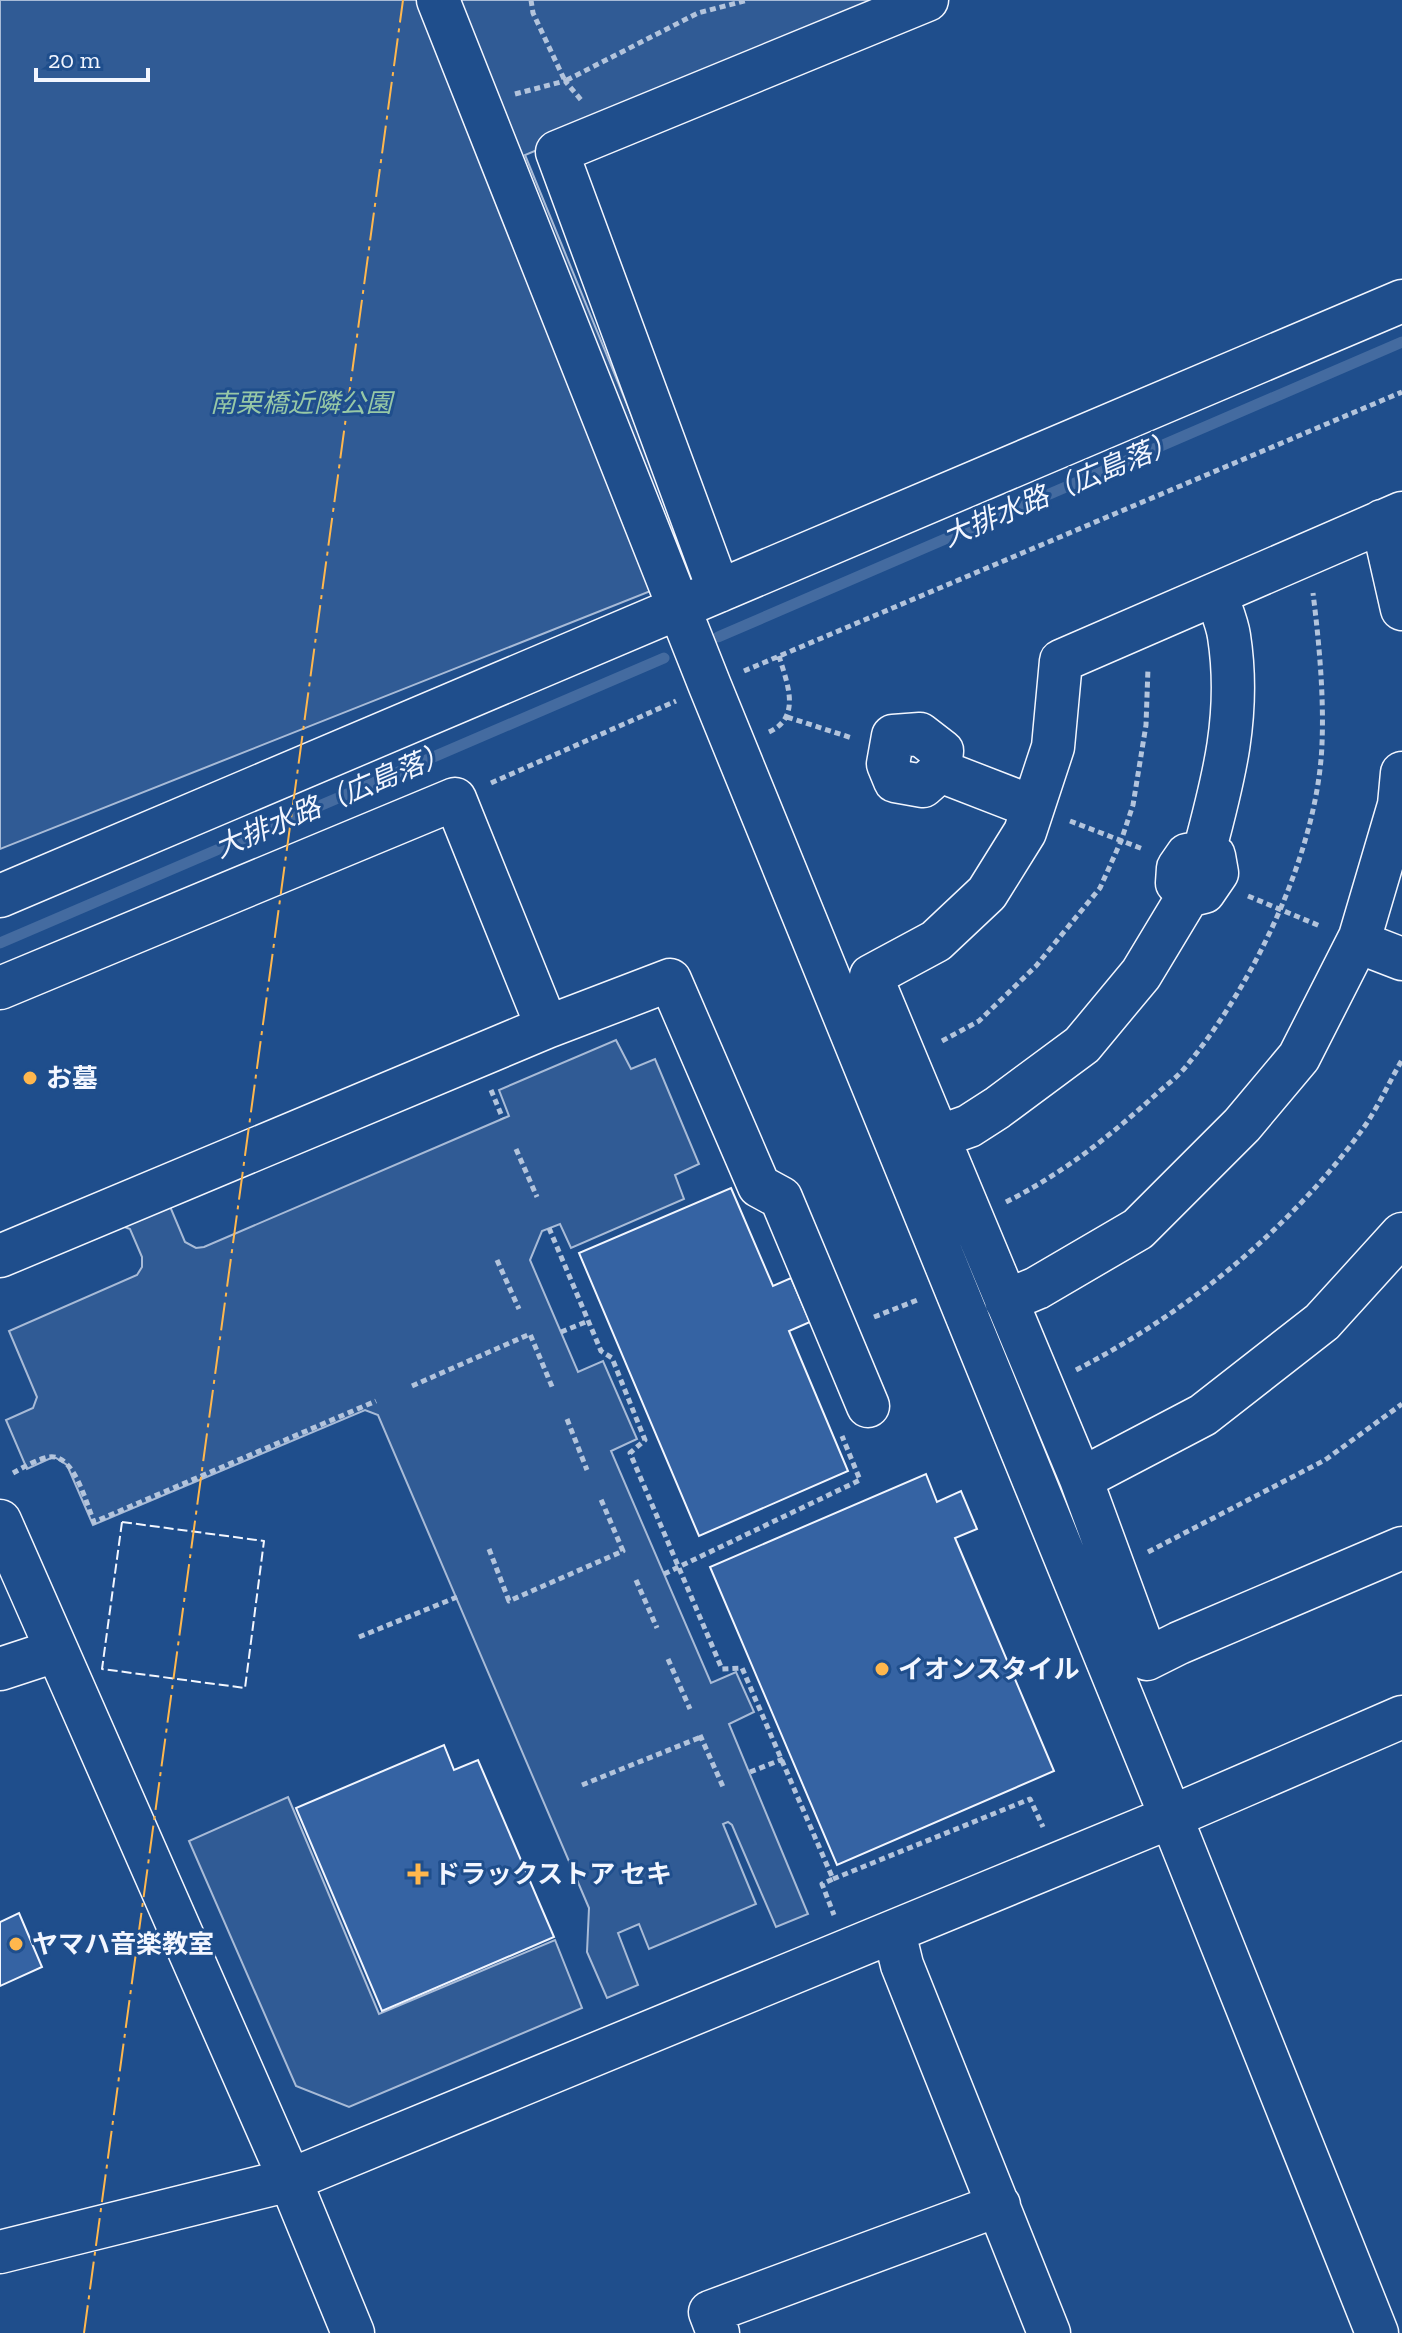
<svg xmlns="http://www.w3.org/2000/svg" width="1402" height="2333" viewBox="0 0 1402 2333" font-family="'Zilla Slab','Noto Sans JP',serif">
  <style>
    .built { fill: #305b95; stroke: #a8bbd7; stroke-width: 2 }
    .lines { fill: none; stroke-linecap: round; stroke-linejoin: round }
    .stream { stroke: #446ba0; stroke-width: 11 }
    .building { fill: #3563a3; stroke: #f2f6ff; stroke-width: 2 }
    .minor-casing { stroke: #f2f6ff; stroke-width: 45 }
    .path { stroke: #b3c4dc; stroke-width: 5; stroke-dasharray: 6 4; stroke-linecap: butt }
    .minor { stroke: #1f4e8c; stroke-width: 42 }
    .fence { stroke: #f2f6ff; stroke-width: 2; stroke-dasharray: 10 4; stroke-linecap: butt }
    .power { stroke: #ffb74d; stroke-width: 2; stroke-dasharray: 28 6 4 6; stroke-linecap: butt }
    .poi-dot { fill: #ffb74d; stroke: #1f4e8c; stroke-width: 3 }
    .labels { text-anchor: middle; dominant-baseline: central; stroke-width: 6; stroke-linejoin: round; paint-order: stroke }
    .park-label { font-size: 26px; font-style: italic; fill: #97c8a6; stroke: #1f4e8c }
    .poi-label { font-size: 26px; font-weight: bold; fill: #f2f6ff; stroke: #1f4e8c; text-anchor: start }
    .water-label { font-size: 28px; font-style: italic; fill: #f2f6ff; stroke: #1f4e8c }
  </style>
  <rect width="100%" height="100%" fill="#1f4e8c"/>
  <path class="built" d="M0 0H897L525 155 696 573 0 849Z
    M616 1040 631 1069 655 1059 699 1164 675 1175 684 1199 571 1248 560 1224 542 1231 530 1260 578 1372 603 1361 637 1439 611 1451 711 1683 736 1672 754 1712 729 1724 808 1914 776 1927 732 1825 728 1822 723 1824 756 1904 649 1949 639 1924 618 1933 638 1985 607 1998 587 1952 589 1908 378 1415 365 1410 93 1525 67 1465 56 1458H51L27 1469 6 1420 33 1408 37 1397 9 1331 137 1275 142 1267V1257L130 1229 119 1225 169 1204 185 1242 196 1248 204 1247 509 1116 499 1090Z
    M288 1797 379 2014 555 1940 582 2008 349 2107 296 2086 189 1841Z"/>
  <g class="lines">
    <path class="stream" d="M718 637 1402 342
      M0 943 664 658"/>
  </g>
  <path class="building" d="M731 1188 773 1286 791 1278 810 1322 789 1331 848 1471 699 1536 579 1253Z
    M926 1474 937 1502 961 1491 977 1529 955 1538 1054 1771 837 1865 710 1567Z
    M444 1745 454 1770 478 1760 554 1937 382 2011 296 1808Z
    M19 1913 42 1967 0 1986V1922Z"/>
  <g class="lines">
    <defs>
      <path id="minor" d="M438 0 710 686 1171 1817 1377 2333
        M1402 513 1061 661 1053 747 1025 832 987 893 936 941 871 976 1081 1479 1147 1659 1179 1643 1402 1548
        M1382 521 1402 609
        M719 591 557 152 927 0
        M920 734 942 751 940 771 923 786 895 781 888 764 893 736Z
        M940 771 1033 807
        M1204 852C1224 778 1241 713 1229 636 1227 622 1220 607 1216 594
        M0 896 1402 301
        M1358 942 1402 959
        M0 988 455 799 547 1027 0 1256
        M547 1027 670 980 759 1186 781 1198 868 1406
        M938 1137 969 1126 997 1108 1082 1045 1141 974 1188 896 1204 892 1217 873 1214 856 1204 852 1187 855 1178 868 1177 883 1188 896
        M1006 1301 1037 1288 1138 1229 1242 1125 1299 1057 1360 937 1399 805 1402 773
        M1081 1479 1203 1415 1322 1322 1402 1234
        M0 1521 290 2180 353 2333
        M0 1669 55 1651
        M894 1932 902 1965 1049 2333
        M0 2252 290 2180 1171 1817 1402 1717
        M718 2333 710 2312 999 2205"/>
    </defs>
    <use href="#minor" class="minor-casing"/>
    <path class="path" d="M531 0 533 13 565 81 698 13 748 0
      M515 94 565 81 582 101
      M744 671 1402 392
      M787 717 852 738
      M769 732C802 717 787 683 779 656
      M491 783 676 701
      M1070 821 1143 849
      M1248 896 1320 926
      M942 1041 979 1021 1036 966 1100 888 1121 841 1133 805 1146 725 1148 668
      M491 1090 503 1119
      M516 1149 537 1197
      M1006 1202C1060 1175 1108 1138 1153 1097 1165 1086 1179 1076 1188 1064 1255 982 1318 850 1322 744 1324 694 1319 642 1313 593
      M549 1228 601 1351 612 1358 645 1440 630 1453 722 1669 742 1668 833 1879 822 1884 834 1915
      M497 1260 519 1309
      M874 1317 920 1299
      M561 1332 588 1321
      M1076 1370C1184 1314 1286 1233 1359 1134 1376 1112 1388 1084 1402 1060
      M412 1386 530 1334 553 1389
      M567 1419 587 1470
      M13 1473C24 1467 37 1459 49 1457 74 1453 86 1503 94 1522L376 1401
      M489 1549 509 1601 623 1551 600 1497
      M1148 1552 1325 1460 1402 1404
      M664 1574 860 1480 842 1436
      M636 1580 657 1628
      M359 1637 457 1597
      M668 1659 690 1709
      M700 1735 724 1789
      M750 1772 783 1759
      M582 1785 701 1737
      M833 1879 1030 1799 1043 1827"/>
    <use href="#minor" class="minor"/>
    <path class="fence" d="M122 1522 264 1541 245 1688 102 1669Z"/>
    <path class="power" d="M84 2333 403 0"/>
  </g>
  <g class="poi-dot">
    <circle cx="30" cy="1078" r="8"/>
    <circle cx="882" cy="1669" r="8"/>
    <path d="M414 1862h8v8h8v8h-8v8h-8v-8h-8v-8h8z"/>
    <circle cx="16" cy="1944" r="8"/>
  </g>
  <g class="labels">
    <g class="park-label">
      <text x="301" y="403">南栗橋近隣公園</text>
    </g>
    <g class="poi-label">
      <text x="46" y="1078">お墓</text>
      <text x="898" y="1669">イオンスタイル</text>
      <text x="434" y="1874">ドラックストア セキ</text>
      <text x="32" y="1944">ヤマハ音楽教室</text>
    </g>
    <g class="water-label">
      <text transform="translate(1060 489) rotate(-23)">大排水路（広島落）</text>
      <text transform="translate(332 800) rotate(-23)">大排水路（広島落）</text>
    </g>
  </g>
  <path d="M36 68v12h112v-12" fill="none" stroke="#f2f6ff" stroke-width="4"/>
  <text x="48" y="68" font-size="24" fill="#f2f6ff" stroke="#1f4e8c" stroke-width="6" paint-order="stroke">20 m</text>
</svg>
